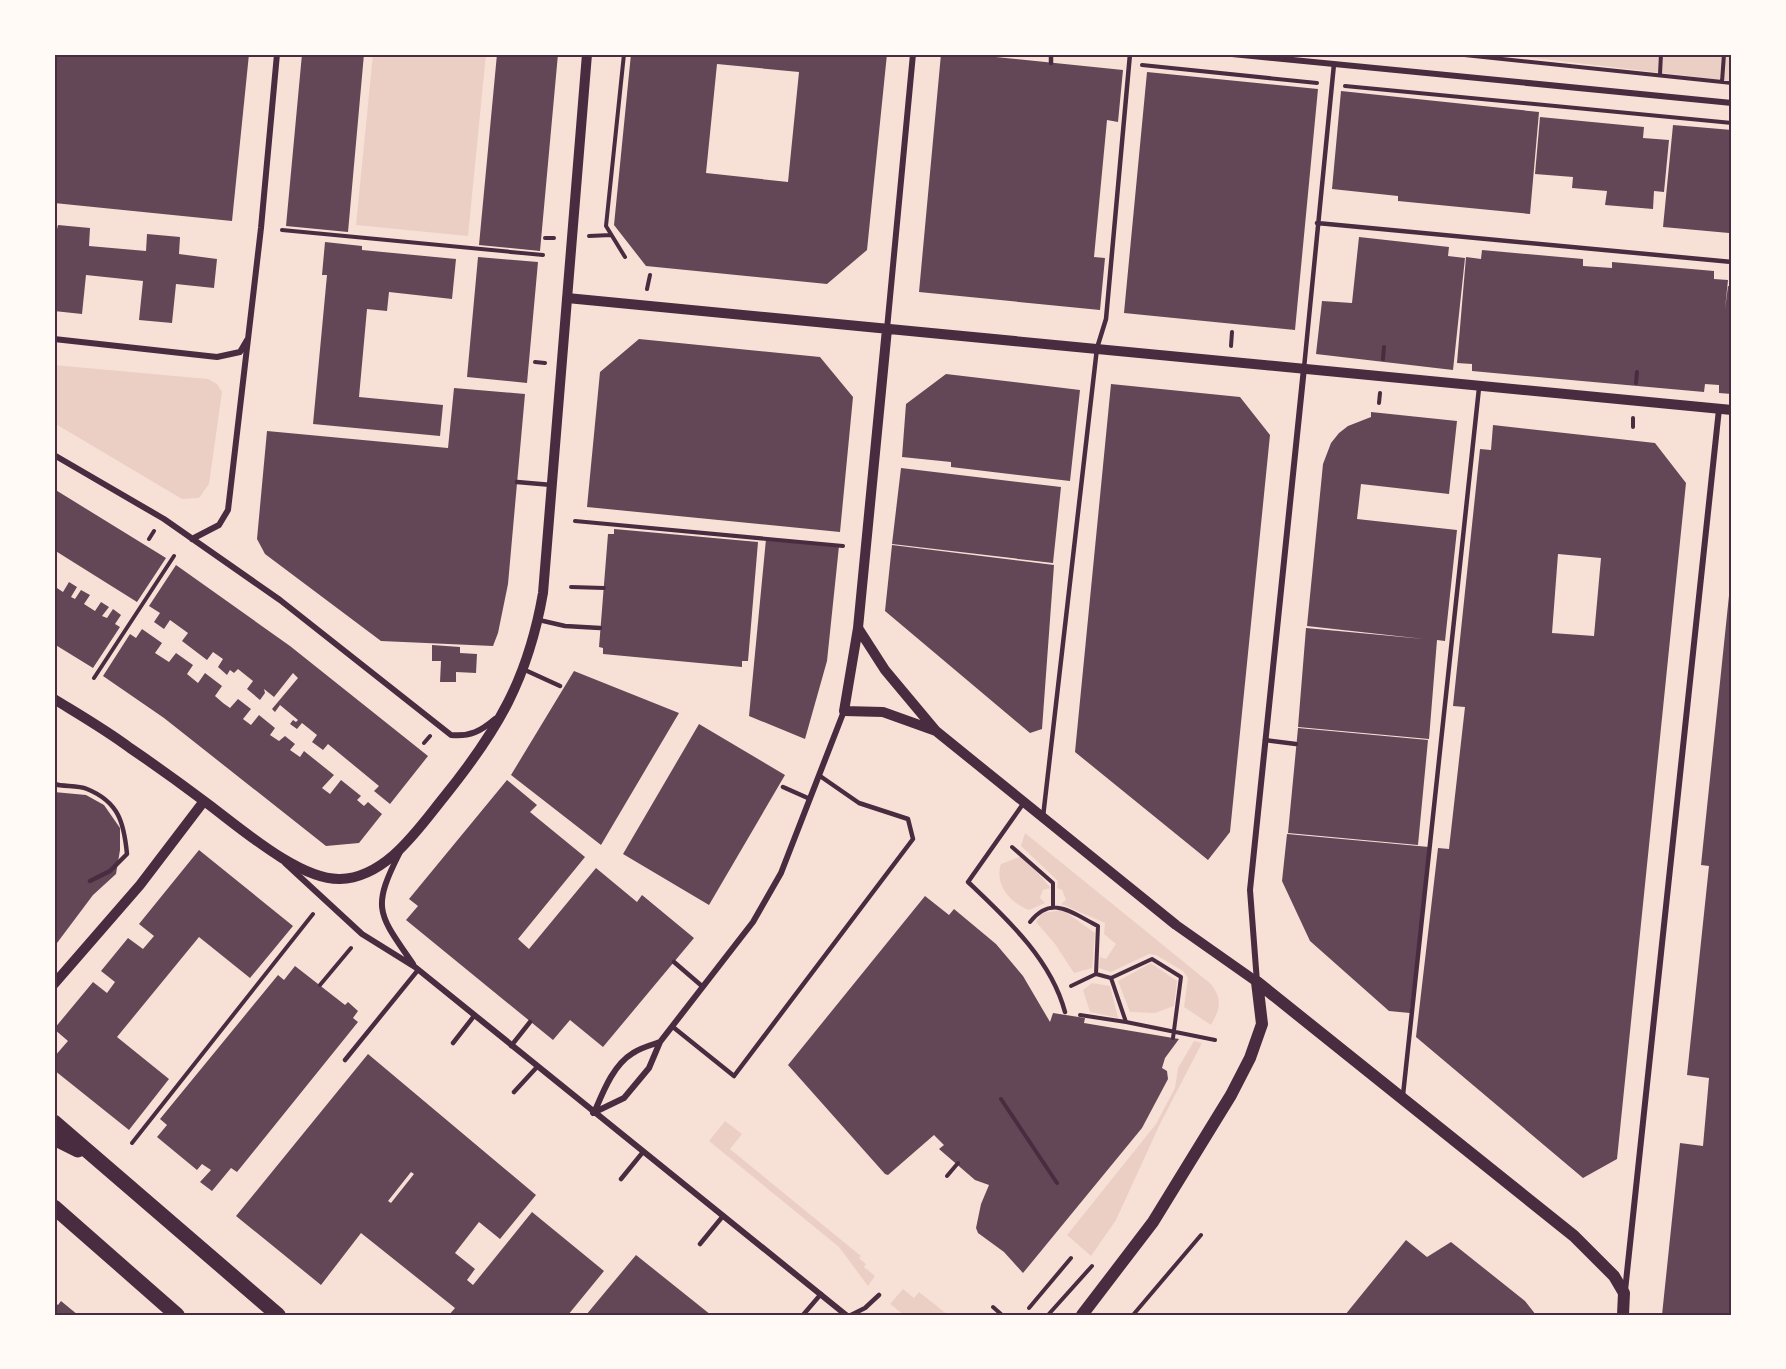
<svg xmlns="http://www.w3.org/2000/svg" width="1786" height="1369" viewBox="0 0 1786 1369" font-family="'Open Sans',sans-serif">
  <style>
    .green { fill: #ebcfc5 }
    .building { fill: #644757; fill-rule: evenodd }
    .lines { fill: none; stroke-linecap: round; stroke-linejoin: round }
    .path { stroke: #4a2c40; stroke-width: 4 }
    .service { stroke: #4a2c40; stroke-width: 4.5 }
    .minor { stroke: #4a2c40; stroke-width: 6 }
    .tertiary { stroke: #4a2c40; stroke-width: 10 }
    .secondary { stroke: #4a2c40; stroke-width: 12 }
    .primary { stroke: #4a2c40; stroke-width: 15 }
    .neatline { fill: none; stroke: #4a2c40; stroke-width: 2 }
  </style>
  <rect width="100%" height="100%" fill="#f7e1d7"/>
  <path class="green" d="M373 54H486L468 236 356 225Z
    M1501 54H1732V81L1722 80Z
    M54 365 208 379 217 384 222 392 209 484 199 498 182 499 54 423Z
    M1025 833 1211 984C1223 1000 1220 1009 1211 1025L1184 1007 1188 978 1183 971 1156 955 1149 954 1111 972 1099 968 1100 957 1106 959 1116 944 1104 934 1105 923 1061 904 1066 900 1062 890 1057 888 1058 881 1021 846Z
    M1022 856 1051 888 1043 890 1040 898 1045 903 1029 910C1010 903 994 884 1001 864Z
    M1063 910 1095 933 1092 968 1074 973 1055 944 1036 922 1042 913Z
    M1151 963 1177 981 1174 1006 1155 1013 1130 1012 1118 981Z
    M1092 983 1110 986 1118 1018 1090 1012 1083 990Z
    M1194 1041 1202 1043 1160 1124 1116 1220 1091 1256 1067 1235 1156 1124 1175 1088 1178 1068Z
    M725 1121 742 1134 730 1149 861 1256 859 1258 866 1264 864 1267 875 1276 868 1286 839 1247 709 1141Z
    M903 1289 914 1298 919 1292 948 1315H904L890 1304Z"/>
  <path class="building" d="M54 54H249L232 221 54 203Z
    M302 54H364L348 232 286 226Z
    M497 54H558L540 251 479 245Z
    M631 54H887L867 250 827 284 646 266 614 225ZM717 64 799 72 788 182 706 173Z
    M941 54H966L1123 70 1118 122 1107 120 1094 257 1105 258 1100 310 919 292Z
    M1147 72 1318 89 1295 330 1124 313Z
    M1341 91 1539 112 1530 214 1398 201V196L1332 189Z
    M1540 117 1644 127 1643 138 1669 140 1664 192 1654 191 1653 209 1605 205 1607 191 1572 188 1573 177 1535 174Z
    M1673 125 1732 130V197L1729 233 1663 227Z
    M58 225 90 228 89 246 146 251 147 234 180 237 179 254 217 259 214 288 176 284 172 323 139 320 143 281 86 275 82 314 54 311V242Z
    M1359 237 1449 247 1448 256 1465 258 1453 370 1316 354 1322 301 1352 303Z
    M325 242 362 246V250L456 259 452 299 389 292 387 311 367 309 359 397 443 405 440 436 313 424 327 275H322Z
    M1482 250 1583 259V266L1612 268V262L1714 271V279L1728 280 1725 309 1728 286 1732 287V394L1719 393V385L1705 384 1704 392 1472 371V364L1457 363 1466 257 1481 259Z
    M478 257 538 262 527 383 467 377Z
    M639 339 820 357 853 397 840 532 587 507 600 372Z
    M946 374 1080 390 1070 481 951 467V462L902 457 906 404Z
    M1111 384 1240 397 1270 435 1230 832 1208 860 1075 752Z
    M454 388 525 394 508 584 498 633 493 646 381 641 265 554 257 539 267 431 448 448Z
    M1371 412 1457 421 1449 494 1361 484 1357 519 1457 530 1445 641 1437 640 1429 739 1298 727 1306 628 1424 639 1307 626 1323 464 1331 443 1339 433 1348 426 1371 417Z
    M1493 425 1655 443 1686 483 1617 1159 1583 1178 1416 1037 1438 848 1449 849 1465 707 1453 706 1480 449 1491 450ZM1558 554 1601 558 1594 636 1552 633Z
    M901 468 1061 487 1053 563 892 544Z
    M54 489 166 558 137 602 54 550Z
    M614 529 758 542 748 661H742V667L603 654V648L599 647 608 534H614Z
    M766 539 839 546 827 661 805 739 749 716Z
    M892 545 1054 565 1042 729 1030 733 885 611Z
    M176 565 290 646 428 756 390 804 374 791 379 786 328 744 323 750 312 742 317 735 302 723 297 729 290 724 293 720 296 722 298 720 280 705 275 712 272 709 298 678 293 673 274 697 264 689 265 693 260 700 247 689 253 681 238 669 234 673 230 670 227 675 218 667 223 659 213 652 207 660 182 641 188 633 170 620 164 629 154 622 160 613 149 606Z
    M69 582 77 587 71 597 75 599 81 590 90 595 84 604 95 611 101 602 109 607 102 616 107 618 113 609 121 615 115 624 120 627 93 668 54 644V586L63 592Z
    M1730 586 1732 1315H1662L1680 1143 1703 1146 1709 1078 1687 1075 1709 866 1701 865Z
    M142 629 162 643 155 653 169 662 176 653 193 665 187 674 198 683 205 673 222 686 215 696 223 703 230 708 238 699 251 709 243 719 251 725 259 715 275 728 270 735 279 741 285 736 295 744 290 750 300 757 304 751 334 775 322 788 330 794 341 780 361 796 357 800 364 806 368 802 382 814 359 843 326 846 164 718 103 676 130 634 136 638Z
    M432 645 460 647V653L477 654 476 673 456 672V682H440L441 661H432Z
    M574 671 679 713 601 845 511 775Z
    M699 724 785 775 709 905 623 854Z
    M1298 728 1428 740 1418 845 1288 833Z
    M507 780 537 805 530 812 585 857 518 939 529 949 596 868 637 902 642 895 694 938 603 1047 570 1020 553 1040 406 920 418 906 409 899Z
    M54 792 86 795 104 805 120 828V850L116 874 93 895 54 947Z
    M1287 834 1429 847 1410 1013 1389 1011 1310 941 1282 881Z
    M199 850 293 926 250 978 199 937 117 1037 169 1079 129 1130 54 1070V1057L68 1041 54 1029 93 982 107 993 115 982 101 971 128 938 143 949 154 936 139 924Z
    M925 896 949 915 954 909 996 944 1023 976 1050 1022 1053 1013 1085 1018 1084 1023 1179 1039 1165 1058 1162 1068 1167 1071 1168 1079 1142 1128 1023 1273 1004 1252 978 1233 976 1228 981 1204 989 1185 975 1180 939 1149 944 1145 934 1135 888 1175 885 1174 788 1065Z
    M295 966 345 1005 348 1002 358 1011 353 1018 358 1022 237 1172 231 1168 212 1191 200 1182 211 1170 202 1164 197 1170 157 1137 167 1125 160 1119 278 975 284 980Z
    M368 1054 536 1195 500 1239 479 1222 455 1253 475 1269 467 1280 473 1285 532 1212 604 1271 568 1315H449L455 1308 361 1233 321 1285 236 1216ZM411 1172 414 1174 391 1203 388 1201Z
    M1406 1240 1427 1257 1451 1242 1525 1301 1536 1315H1345Z
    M636 1255 711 1315H586Z
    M61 1301 78 1315H54V1302L58 1305Z"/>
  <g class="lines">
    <path class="path" d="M624 54 606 226 625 257
      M1455 54 1732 83
      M1142 65 1317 83
      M1660 74 1661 54
      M1722 82 1724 54
      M1345 86 1732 123
      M282 230 543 255
      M589 236 611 235
      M545 238H554
      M647 289 650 275
      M1231 346 1232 332
      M1383 359 1384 347
      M535 362 545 363
      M1636 383 1637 372
      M1379 403 1380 393
      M1633 427V418
      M575 521 843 546
      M149 539 154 531
      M571 587 604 588
      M94 678 174 556
      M424 743 430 736
      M1012 847 1053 883V906
      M1030 922C1052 894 1072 913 1098 926L1096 974 1111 978 1126 1022 1080 1015
      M1111 978 1152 959 1181 977 1173 1038
      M320 985 351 948
      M1071 986 1096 974
      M1126 1022 1215 1040
      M1001 1099 1057 1183
      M132 1143 313 914
      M947 1176 958 1163
      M993 1307 1002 1315
      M1029 1308 1071 1258
      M1048 1315 1092 1266
      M1133 1315 1201 1235"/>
    <path class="service" d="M1051 63V54
      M1317 223 1732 262
      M1304 368 1334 64
      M517 482 552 485
      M539 620 565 626 600 628
      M525 670 560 686
      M1265 740 1296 744
      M54 784C64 787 77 785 87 789 119 802 124 823 127 854L110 871 90 881
      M783 787 810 799
      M1023 804 968 882C1007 919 1051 959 1065 1012
      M1043 817 1097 348 1106 319 1130 54
      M674 962 703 987
      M673 1027 734 1076 913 839 908 819 859 803 820 776
      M453 1043 474 1016
      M511 1046 530 1022
      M345 1060 418 970
      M514 1092 537 1067
      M1403 1095 1479 388
      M621 1179 643 1152
      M700 1244 723 1216
      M803 1315 821 1294
      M851 1315 865 1308 879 1295"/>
    <path class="minor" d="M1232 54 1732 103
      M887 329 913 54
      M54 339 217 357 240 352 247 340
      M54 455 164 519 280 600 451 735C470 737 481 731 495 719
      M192 539 219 525 228 510 261 228 277 54
      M400 852C371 909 378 913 413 964
      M285 863 362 934 415 967 846 1315
      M1257 982 1250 890 1304 368
      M593 1113 624 1098 649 1068 660 1042 753 922 781 873 844 711
      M594 1113C603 1092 613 1065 633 1053 640 1048 651 1045 660 1042
      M1625 1291 1719 409"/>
    <path class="tertiary" d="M567 298 1732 410
      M887 329 858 628 844 711 883 712 936 731
      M858 628 885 670 936 731 1176 925 1257 982
      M54 699C80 715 106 730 130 748 155 765 180 783 204 801 237 825 298 880 340 879 386 878 418 829 444 797 498 730 528 679 543 593L587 54
      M54 984 140 885 204 801"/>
    <path class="secondary" d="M1257 982 1574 1236 1614 1276 1624 1293 1623 1315
      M1082 1315 1153 1222 1231 1095 1250 1058 1262 1024 1257 982"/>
    <path class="primary" d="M54 1122 278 1315
      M54 1138 78 1150
      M54 1207 177 1315"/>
  </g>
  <rect width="1786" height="1369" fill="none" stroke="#fffaf5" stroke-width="111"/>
  <rect x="56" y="56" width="1674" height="1258" class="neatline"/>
</svg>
